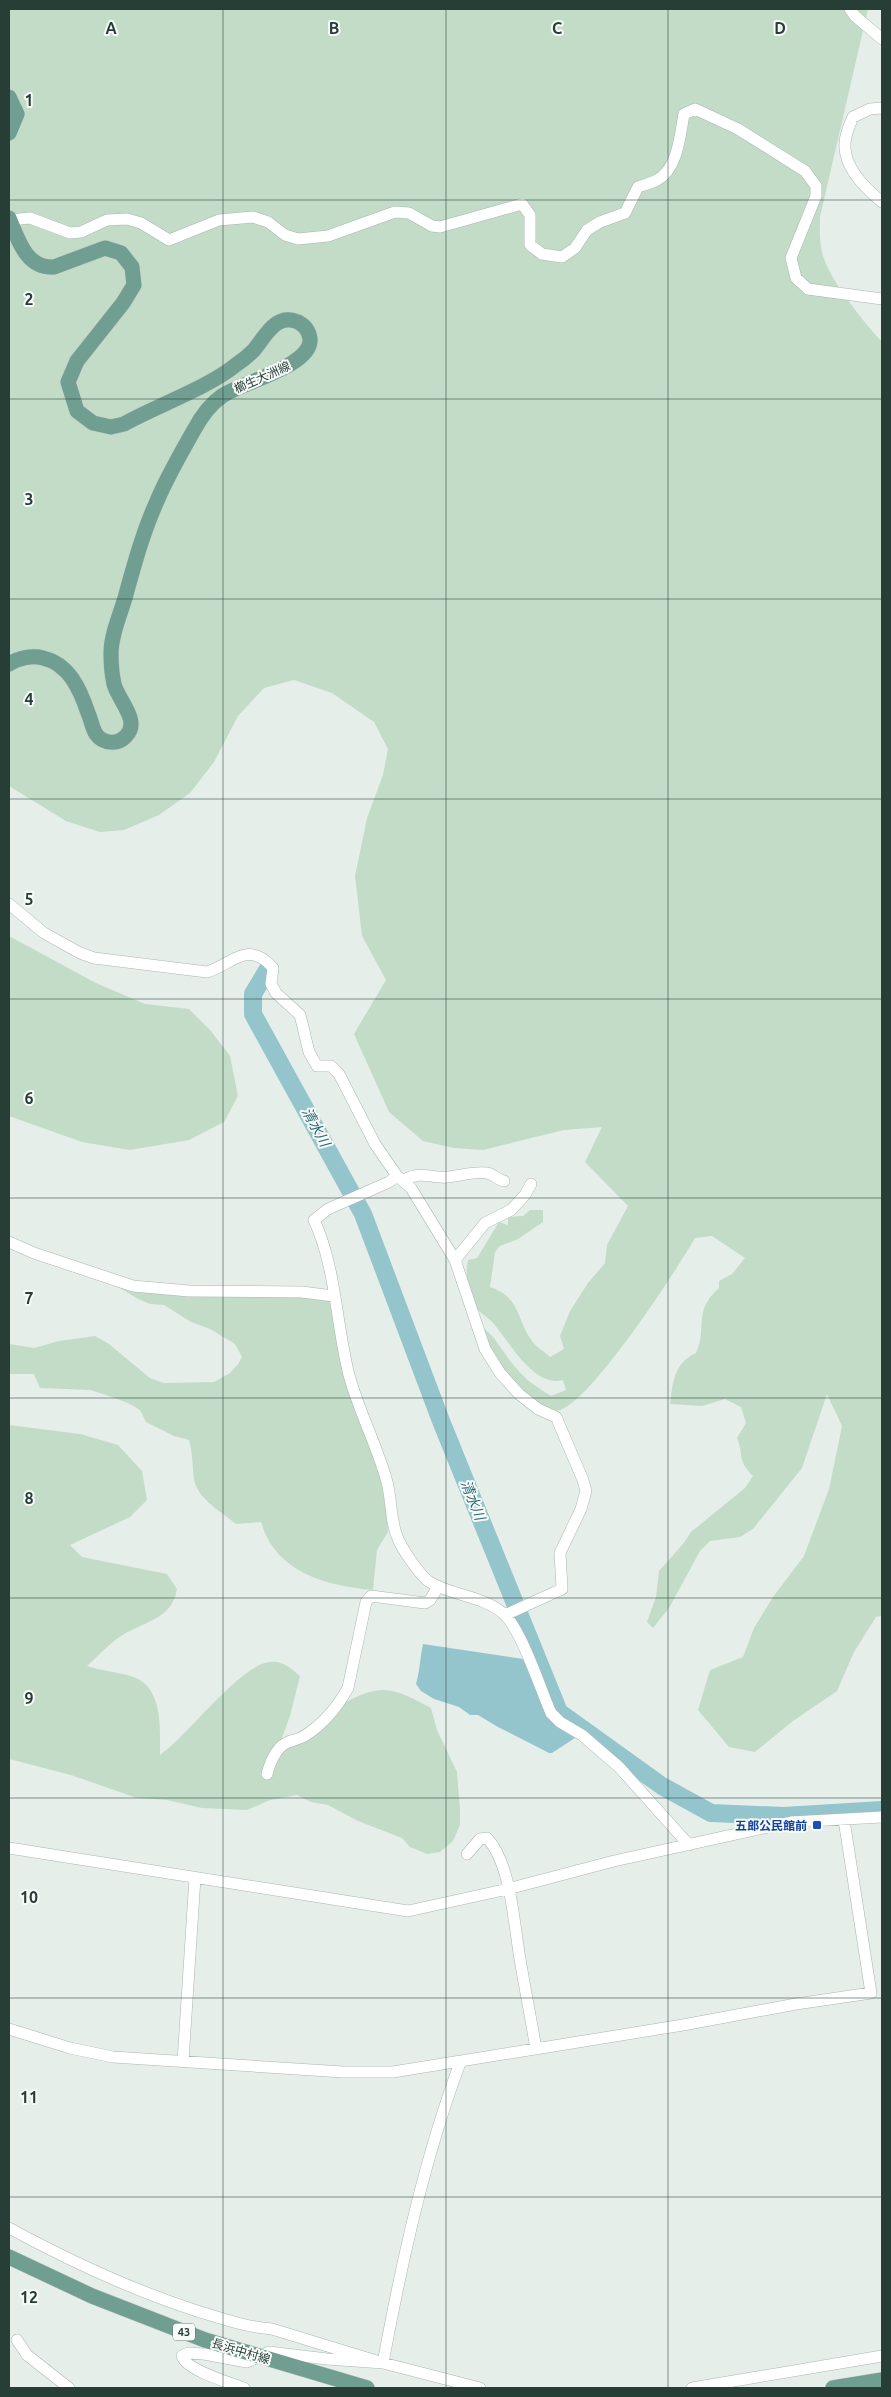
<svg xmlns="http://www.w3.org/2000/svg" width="891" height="2397" viewBox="0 0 891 2397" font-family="Ubuntu,'Noto Sans JP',sans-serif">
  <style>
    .green { fill: #c2dcc8 }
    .water { fill: #95c5cc }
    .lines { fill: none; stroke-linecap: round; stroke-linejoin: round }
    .river { stroke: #95c5cc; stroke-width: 18 }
    .minor-casing { stroke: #a9b6b1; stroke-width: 12 }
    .major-casing { stroke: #c3c9c7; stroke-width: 16 }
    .minor { stroke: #fff; stroke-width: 11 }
    .major { stroke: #709e91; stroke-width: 15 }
    .grid { fill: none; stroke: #273e37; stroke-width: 1; stroke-opacity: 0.55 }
    .transit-dot { fill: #1a4fb4; stroke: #f7faf8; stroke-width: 2 }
    .labels { text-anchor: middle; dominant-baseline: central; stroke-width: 4; stroke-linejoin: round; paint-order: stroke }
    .shield { fill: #f7faf8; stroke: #657671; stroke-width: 1 }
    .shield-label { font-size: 11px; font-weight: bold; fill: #273e37 }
    .street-label { font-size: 12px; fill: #273e37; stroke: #f7faf8 }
    .transit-label { font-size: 12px; font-weight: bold; fill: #164399; stroke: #f7faf8; text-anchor: end }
    .water-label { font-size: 14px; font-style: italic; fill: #276974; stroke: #f7faf8 }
    .grid-label { font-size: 16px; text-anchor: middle; font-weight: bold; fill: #273e37; stroke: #f7faf8; stroke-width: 4; stroke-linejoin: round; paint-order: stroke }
  </style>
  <rect width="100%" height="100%" fill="#e6eeea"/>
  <path class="green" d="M9 9H868L820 217C820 230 819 243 823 256 832 283 863 321 882 342V1616L876 1617 854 1652 837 1691 793 1721 755 1752 729 1747 698 1710 710 1670 743 1657 754 1628 773 1597 804 1556 829 1489 842 1426 827 1394 802 1468 753 1529 740 1537 710 1541 700 1551 669 1608 653 1628 647 1622 656 1597 659 1571 683 1544 691 1532 745 1488 753 1476C737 1460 744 1456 737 1438L746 1423 741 1407 725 1399 702 1406 670 1404C673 1382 674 1363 696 1353 708 1327 692 1312 719 1288V1281L732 1274 745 1258 712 1236 695 1238C676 1271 592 1400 560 1410 539 1417 504 1375 495 1358 489 1349 486 1337 481 1327 496 1335 505 1357 517 1369 527 1381 538 1388 551 1396L566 1390 563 1380C533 1388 510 1342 493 1323 488 1317 477 1311 474 1305 467 1290 465 1276 468 1260L477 1258 499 1222 508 1225V1217L523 1216 530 1210H543V1222L518 1239 500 1246 495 1252 490 1287C521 1297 516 1319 532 1341 536 1347 545 1352 550 1357L564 1349 560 1336 570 1311 588 1283 605 1263 607 1245 628 1206 585 1162 602 1127 564 1130 483 1150 454 1148 423 1141 389 1112 354 1034 386 980 362 936 355 876 367 818 383 775 388 749 374 722 332 693 294 680 264 688 238 716 214 762 190 793 159 815 124 830 100 832 66 821 9 786Z
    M9 936 96 983 145 1004 189 1009 211 1031 230 1056 238 1096 224 1122 189 1140 130 1150 82 1142 9 1116Z
    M115 1285 307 1297 332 1300 379 1471 387 1514 388 1532 377 1550 373 1590C326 1586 275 1572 261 1522L236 1524C222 1512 197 1499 194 1479 192 1465 193 1454 189 1440L174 1436 146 1422 140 1410 128 1403 109 1396 90 1390 40 1388 34 1374H9V1344L34 1348 59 1341 95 1336 109 1344 150 1378 164 1383 214 1382 230 1373 238 1364 242 1357 235 1344 210 1329 191 1322 164 1305 150 1304 138 1299Z
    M9 1425 80 1434 118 1445 142 1471 147 1500 130 1517 70 1545 82 1557 167 1574 177 1589C172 1621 142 1621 118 1638 107 1646 97 1657 87 1666 102 1671 121 1672 136 1678 163 1690 160 1729 160 1755 189 1734 238 1667 269 1662 282 1660 291 1668 300 1676L290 1716 279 1746C303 1730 356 1688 384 1690 401 1691 416 1700 431 1708L437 1730 457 1772 460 1810V1825L453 1841 440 1852 427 1854 410 1847 402 1838 358 1821 328 1805 311 1802 297 1795 270 1800 247 1810 202 1808 167 1800 137 1798 71 1775 9 1759Z"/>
  <path class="water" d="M423 1644 523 1659 537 1692 557 1727 575 1738 552 1753H549L498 1727 478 1715H470L459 1707 434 1699 421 1691 416 1684C420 1670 420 1658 423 1644Z"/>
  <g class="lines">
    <path class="river" d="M268 969 253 994V1014L363 1214 441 1421 559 1712 662 1786 711 1813 784 1816 882 1810"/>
    <defs>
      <path id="minor" d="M850 9 855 16 882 39
        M882 108 870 109 853 117C849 126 844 137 845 148 846 170 866 189 882 202
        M10 220 30 218 70 233 81 232 107 220 127 219 141 223 169 240 219 220 253 217 268 222 285 235 298 239 328 236 395 212 409 213 432 226 440 227 522 204 530 215V245L542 254 562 257 575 248 587 230 600 222 625 213 638 187C644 185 651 183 657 180 678 169 680 135 684 114L695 109 738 129 805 171 816 186V196L791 258 796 278 808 289 882 299
        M9 904 44 933 80 953 94 958 207 972C231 965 248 939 273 968L271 984 276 993 300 1015 309 1052 317 1066H331L339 1074 375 1144 397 1176 411 1188 455 1260 485 1349 500 1373 519 1394 538 1409 556 1417 583 1480 586 1491 581 1509 560 1553 562 1589 505 1615
        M397 1176 389 1182 328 1209 314 1220C336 1267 336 1324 349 1375 359 1412 377 1445 387 1482 392 1501 390 1523 399 1541 403 1550 420 1575 428 1581 451 1596 482 1595 504 1614 522 1631 540 1688 551 1713L560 1722 582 1735 619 1767 689 1845
        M403 1180C425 1170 429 1179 448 1177 460 1176 475 1171 487 1173 493 1174 498 1180 504 1181
        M9 1242 34 1253 133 1286 189 1291 302 1292 333 1296
        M455 1260 485 1223 511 1210 525 1195 531 1184
        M267 1774C270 1763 276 1747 288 1742 294 1740 300 1739 306 1735 324 1723 338 1706 348 1688L366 1602 371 1596 425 1603 430 1600 438 1587
        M9 1848 408 1911 508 1889 614 1861 791 1822 882 1817
        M467 1854 480 1839 487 1838C511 1863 514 1925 520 1959 525 1989 531 2019 536 2049
        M9 2029 70 2048 113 2057 343 2072H393L683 2025 796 2004 871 1993 844 1820
        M183 2061 195 1878
        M9 2228C68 2260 130 2289 194 2310 220 2318 245 2327 272 2329L383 2363 480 2388
        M17 2340 27 2355 69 2388
        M244 2388C230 2383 186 2370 182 2356L188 2353 204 2354 247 2362 269 2352 327 2359 383 2363C402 2261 424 2160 460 2063
        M692 2388 882 2356"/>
      <path id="major" d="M9 97 17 114 9 133
        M9 218C18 239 26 269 54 267L105 248 121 253 132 267 134 285 123 303 77 361 68 382 77 411 93 423 111 427 124 424C158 405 208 388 237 364 243 360 249 355 254 350 265 337 276 312 298 322 304 325 309 331 310 339 312 366 242 382 222 396 209 405 201 417 194 430 181 453 167 477 157 501 143 532 134 565 125 598 120 615 111 635 111 653 111 663 112 675 114 684 118 700 141 721 126 736 118 745 103 744 96 734 92 728 91 719 88 713 80 689 69 664 43 658 32 655 18 658 9 664
        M9 2257 92 2296 205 2340 367 2388
        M833 2388 882 2380"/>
    </defs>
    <use href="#minor" class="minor-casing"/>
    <use href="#major" class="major-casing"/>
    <use href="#minor" class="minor"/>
    <use href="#major" class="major"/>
  </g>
  <path class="grid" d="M223 9V2388M446 9V2388M668 9V2388M9 200H882M9 399H882M9 599H882M9 799H882M9 999H882M9 1198H882M9 1398H882M9 1598H882M9 1798H882M9 1998H882M9 2197H882"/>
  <rect class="transit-dot" x="812" y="1820" width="10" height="10" rx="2.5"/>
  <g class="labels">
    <rect class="shield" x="173" y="2323.5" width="22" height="17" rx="4"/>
    <g class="shield-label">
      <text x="184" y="2332">43</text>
    </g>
    <g class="street-label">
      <text transform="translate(262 377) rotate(-24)">櫛生大洲線</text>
      <text transform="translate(241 2351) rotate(17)">長浜中村線</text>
    </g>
    <g class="transit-label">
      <text x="807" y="1825">五郎公民館前</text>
    </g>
    <g class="water-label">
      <text transform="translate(316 1127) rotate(61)">清水川</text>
      <text transform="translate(473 1500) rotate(68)">清水川</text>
    </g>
  </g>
  <g class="grid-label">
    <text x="111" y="34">A</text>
    <text x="334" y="34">B</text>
    <text x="557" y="34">C</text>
    <text x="780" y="34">D</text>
    <text x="29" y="106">1</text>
    <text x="29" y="305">2</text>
    <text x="29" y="505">3</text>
    <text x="29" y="705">4</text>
    <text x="29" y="905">5</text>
    <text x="29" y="1104">6</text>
    <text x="29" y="1304">7</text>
    <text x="29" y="1504">8</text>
    <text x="29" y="1704">9</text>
    <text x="29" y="1903">10</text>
    <text x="29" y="2103">11</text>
    <text x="29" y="2303">12</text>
  </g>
  <rect width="891" height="2397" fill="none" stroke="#273e37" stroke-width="20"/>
</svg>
